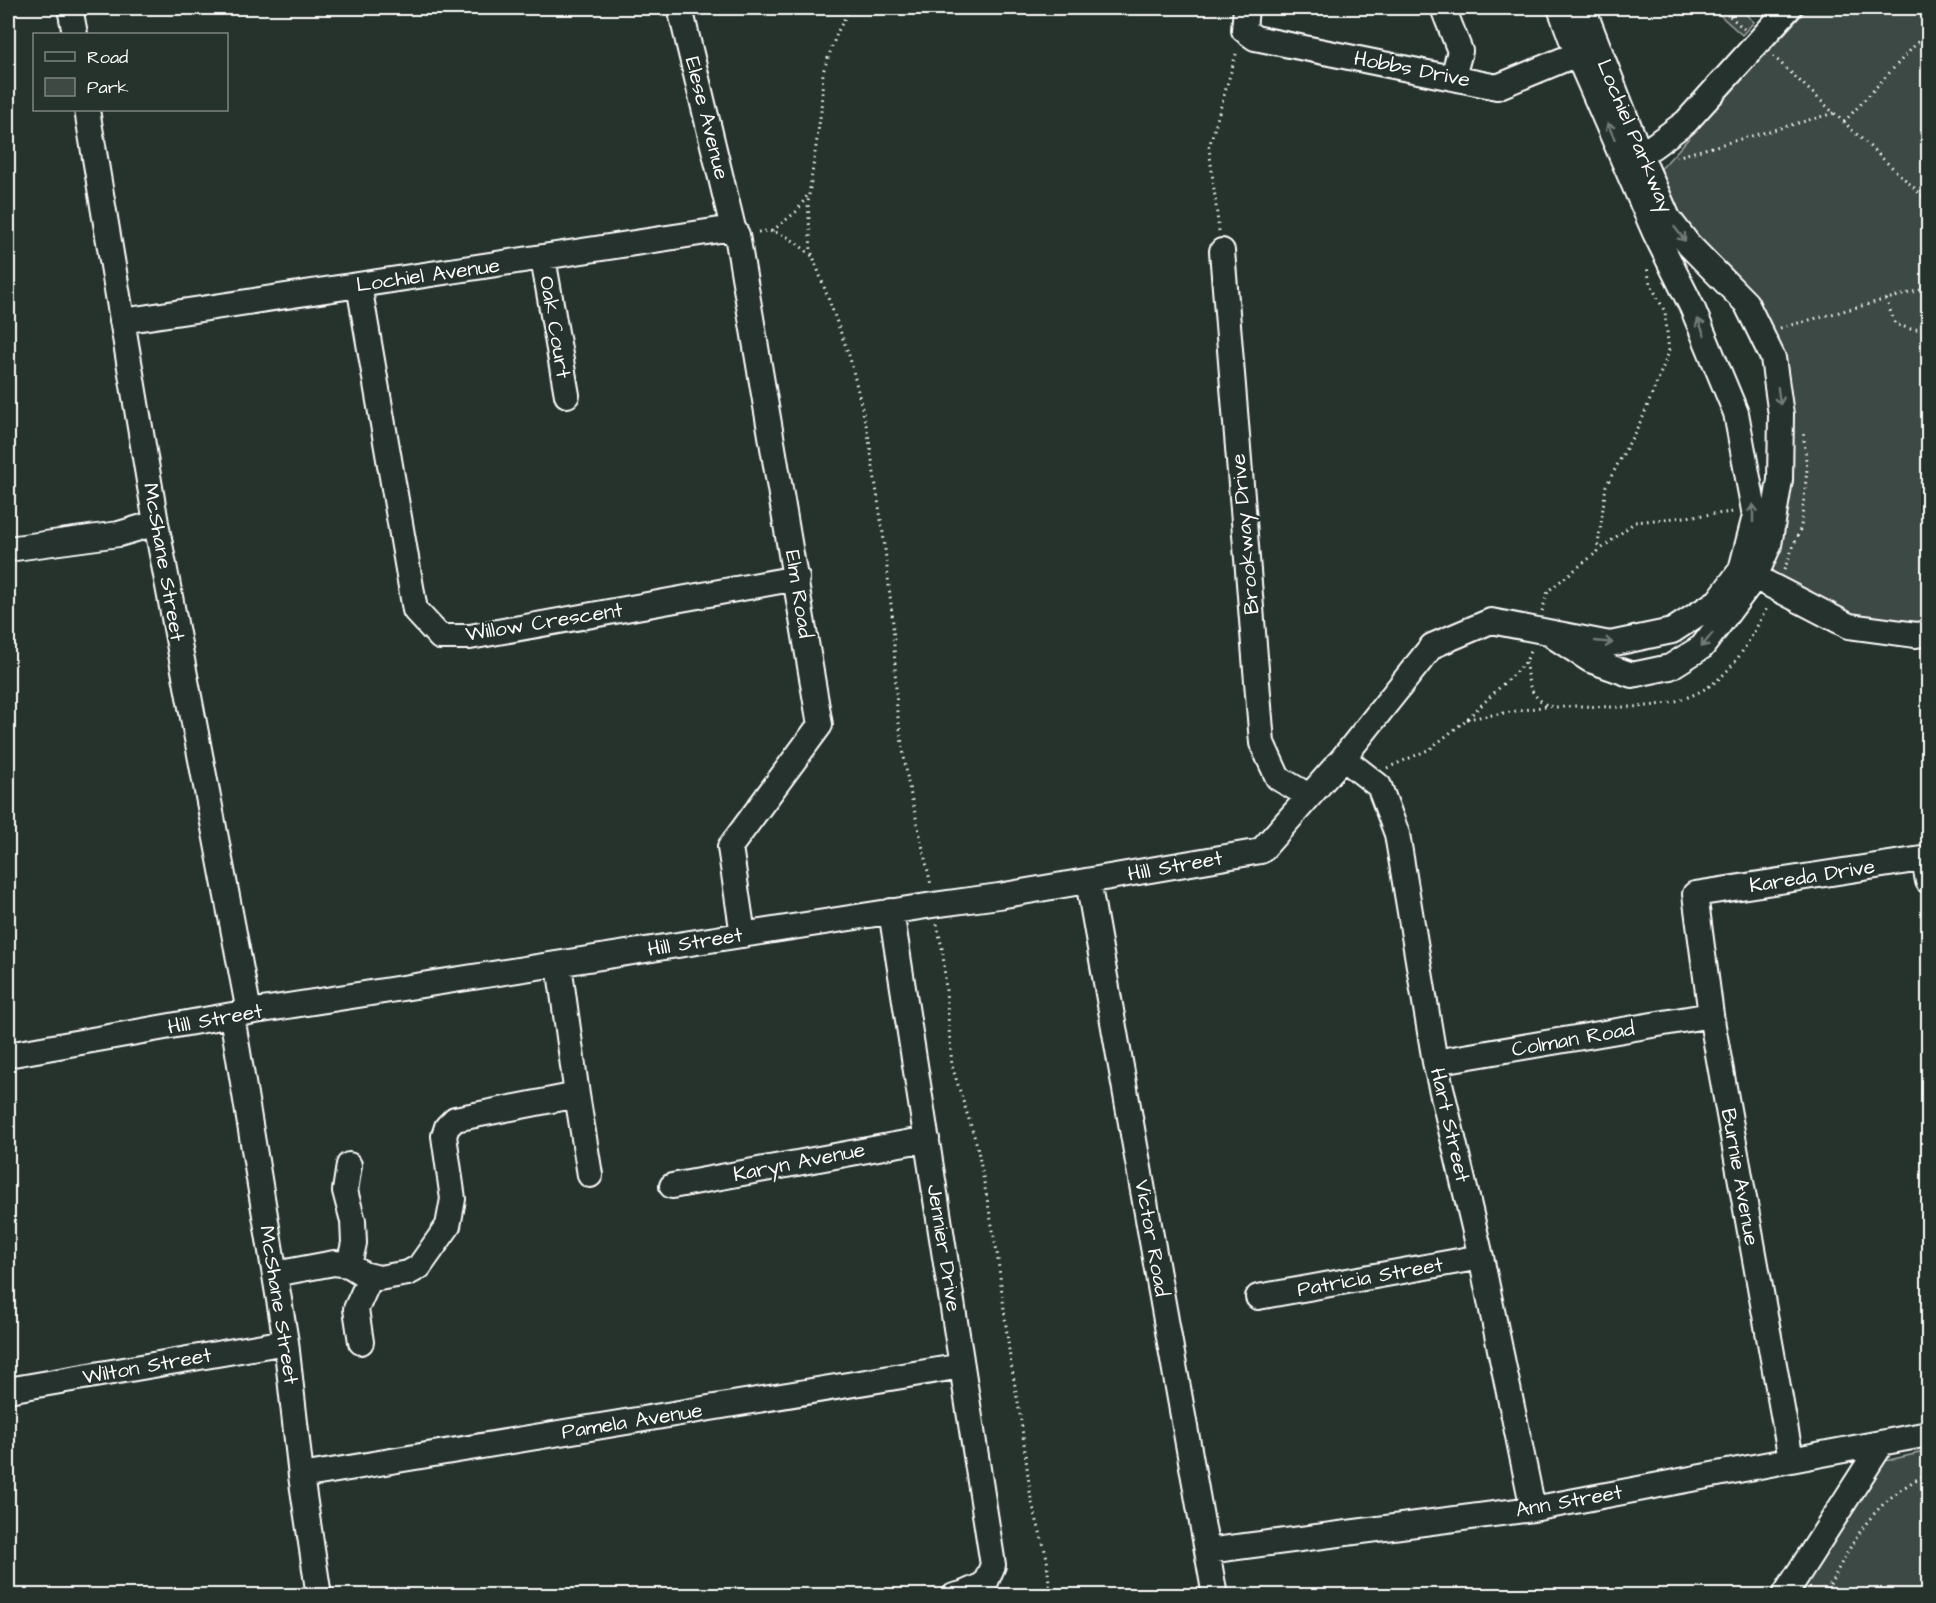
<svg xmlns="http://www.w3.org/2000/svg" width="1936" height="1603" viewBox="0 0 1936 1603" font-family="'Architects Daughter',sans-serif">
  <style>
    .green { fill: #3e4944; stroke: #9ea4a2; stroke-width: 1.5 }
    .lines { fill: none; stroke-linecap: round; stroke-linejoin: round }
    .minor-casing { stroke: #fff; stroke-width: 28 }
    .path { stroke: #fff; stroke-width: 3; stroke-dasharray: 1.5 4.5; stroke-linecap: butt }
    .minor { stroke: #26332d; stroke-width: 24 }
    .oneway { stroke: #727a76 }
    .labels { text-anchor: middle; dominant-baseline: central; stroke-width: 4.5; stroke-linejoin: round; paint-order: stroke }
    .street-label { font-size: 21px; fill: #fff; stroke: #26332d }
  </style>
  <rect width="100%" height="100%" fill="#26332d"/>
  <filter id="ink" filterUnits="userSpaceOnUse"><feTurbulence type="fractalNoise" baseFrequency=".0167" numOctaves="2"/><feDisplacementMap in="SourceGraphic" scale="12" xChannelSelector="R" yChannelSelector="G"/><feConvolveMatrix kernelMatrix="1 2 1 2 8 2 1 2 1" color-interpolation-filters="sRGB"/></filter>
  <g filter="url(#ink)">
    <path class="green" d="M1712 8H1739L1754 22 1742 35Z
      M1808 8H1928V624L1841 613 1766 568 1775 346 1668 205 1658 172Z
      M1928 1451V1595L1798 1596 1885 1461Z"/>
    <g class="lines">
      <defs>
        <path id="minor" d="M70 8 75 34
          M680 8 733 228 737 235 820 725 730 847 743 935
          M1246 8 1244 30 1255 38 1497 87 1577 54 1592 50
          M1443 8 1460 51 1453 77
          M87 110 156 523 249 1012
          M1627 161 1639 152 1652 147 1686 122 1789 8
          M1222 251 1262 743 1278 778 1309 796
          M543 258 567 395
          M359 285 415 610 440 637H470L797 578
          M122 321 733 228
          M8 549 119 534 156 523
          M1741 570 1849 626 1916 635 1928 633
          M1556 638 1590 660 1632 675 1670 667 1702 647 1755 577 1769 545 1780 480 1781 415 1773 358 1746 303 1689 245 1668 218 1639 152 1583 8
          M1343 758 1379 786 1397 834 1435 1062 1481 1257 1533 1509
          M1924 859 1928 881
          M1088 881 1215 1596
          M891 911 993 1565 985 1584 962 1594 954 1596
          M232 1016 286 1342 301 1476 319 1596
          M8 1055 249 1012 933 905 999 896 1261 851 1343 758 1432 646 1491 621 1610 644 1672 631 1718 601 1741 570 1755 516 1736 413 1692 307 1655 233 1577 54 1560 8
          M1435 1062 1711 1015
          M577 1095 590 1175
          M672 1186 927 1139
          M349 1265 354 1243 353 1221 345 1191 349 1165
          M275 1274 334 1263 349 1265 363 1274 379 1278 408 1273 419 1267 448 1226 453 1199 444 1136 447 1127 455 1119 577 1095 559 964
          M1258 1297 1481 1257
          M361 1342 356 1309 371 1276
          M8 1390 286 1342
          M1791 1459 1711 1015 1695 894 1928 858
          M301 1476 962 1366
          M1207 1551 1533 1509 1928 1434
          M1784 1596 1882 1443"/>
      </defs>
      <use href="#minor" class="minor-casing"/>
      <path class="path" d="M850 8 837 33 823 72 821 111 808 202 811 251 850 358 868 433 884 540 893 623 897 711 908 782 931 885
        M1721 8 1744 29
        M1773 56 1928 201
        M1844 122 1928 31
        M1676 157 1834 113
        M772 231 797 211 807 196
        M1219 231 1209 147 1237 51
        M758 232C782 228 794 241 812 256
        M1886 299 1895 324 1911 329 1928 330
        M1780 328 1928 288
        M1597 552 1606 486 1643 417 1669 352 1665 312 1650 283 1647 267
        M1784 570 1801 527 1807 470 1803 430
        M1542 611 1548 591 1635 522 1734 512
        M1526 662C1527 680 1529 695 1547 705 1554 709 1569 706 1578 706 1624 707 1671 712 1711 685 1738 666 1752 635 1767 608
        M1467 719 1548 706
        M1387 768 1430 749 1466 720 1526 662 1530 651
        M937 924 943 953 952 1066 977 1145 997 1252 1010 1358 1021 1420 1031 1499 1047 1558 1050 1596
        M1824 1596C1855 1538 1868 1505 1928 1473"/>
      <use href="#minor" class="minor"/>
    </g>
    <defs><path id="oneway-shaft" d="M-6 0H5M1.5-3L5.5 0L1.5 3" fill="none" stroke-width="1.6" stroke-linecap="round" stroke-linejoin="round" transform="scale(1.5)"/></defs>
    <g class="oneway">
      <use href="#oneway-shaft" transform="translate(1611 131) rotate(-114)"/>
      <use href="#oneway-shaft" transform="translate(1680 234) rotate(52)"/>
      <use href="#oneway-shaft" transform="translate(1701 327) rotate(-112)"/>
      <use href="#oneway-shaft" transform="translate(1779 396) rotate(82)"/>
      <use href="#oneway-shaft" transform="translate(1753 513) rotate(-90)"/>
      <use href="#oneway-shaft" transform="translate(1707 640) rotate(129)"/>
      <use href="#oneway-shaft" transform="translate(1604 642) rotate(6)"/>
    </g>
  </g>
  <g class="labels">
    <g class="street-label">
      <text transform="translate(1412 69) rotate(11)">Hobbs Drive</text>
      <text transform="translate(707 118) rotate(76)">Elese Avenue</text>
      <text transform="translate(1635 136) rotate(67)">Lochiel Parkway</text>
      <text transform="translate(428 275) rotate(-8)">Lochiel Avenue</text>
      <text transform="translate(555 327) rotate(80)">Oak Court</text>
      <text transform="translate(1245 534) rotate(-95)">Brookway Drive</text>
      <text transform="translate(164 562) rotate(80)">McShane Street</text>
      <text transform="translate(799 594) rotate(81)">Elm Road</text>
      <text transform="translate(544 622) rotate(-9)">Willow Crescent</text>
      <text transform="translate(1175 866) rotate(-10)">Hill Street</text>
      <text transform="translate(1812 876) rotate(-9)">Kareda Drive</text>
      <text transform="translate(695 942) rotate(-9)">Hill Street</text>
      <text transform="translate(215 1019) rotate(-10)">Hill Street</text>
      <text transform="translate(1573 1039) rotate(-10)">Colman Road</text>
      <text transform="translate(1450 1125) rotate(77)">Hart Street</text>
      <text transform="translate(799 1162) rotate(-11)">Karyn Avenue</text>
      <text transform="translate(1740 1177) rotate(80)">Burnie Avenue</text>
      <text transform="translate(1152 1238) rotate(80)">Victor Road</text>
      <text transform="translate(944 1248) rotate(81)">Jennier Drive</text>
      <text transform="translate(1370 1277) rotate(-10)">Patricia Street</text>
      <text transform="translate(279 1305) rotate(81)">McShane Street</text>
      <text transform="translate(147 1366) rotate(-10)">Wilton Street</text>
      <text transform="translate(632 1421) rotate(-9)">Pamela Avenue</text>
      <text transform="translate(1569 1501) rotate(-10)">Ann Street</text>
    </g>
  </g>
  <rect width="1936" height="1603" fill="none" stroke="#26332d" stroke-width="30"/>
  <rect x="15" y="15" width="1906" height="1573" fill="none" stroke="#fff" stroke-width="2" filter="url(#ink)"/>
  <rect x="33" y="33" width="195" height="78" fill="#26332d" stroke="#7d8581" stroke-width="1.5"/>
  <rect x="45" y="52" width="30" height="9" fill="#26332d" stroke="#7d8581" stroke-width="1.5"/>
  <text x="87" y="63" font-size="18" fill="#ffffff">Road</text>
  <rect x="45" y="78" width="30" height="18" fill="#3e4944" stroke="#7d8581" stroke-width="1.5"/>
  <text x="87" y="93" font-size="18" fill="#ffffff">Park</text>
</svg>
